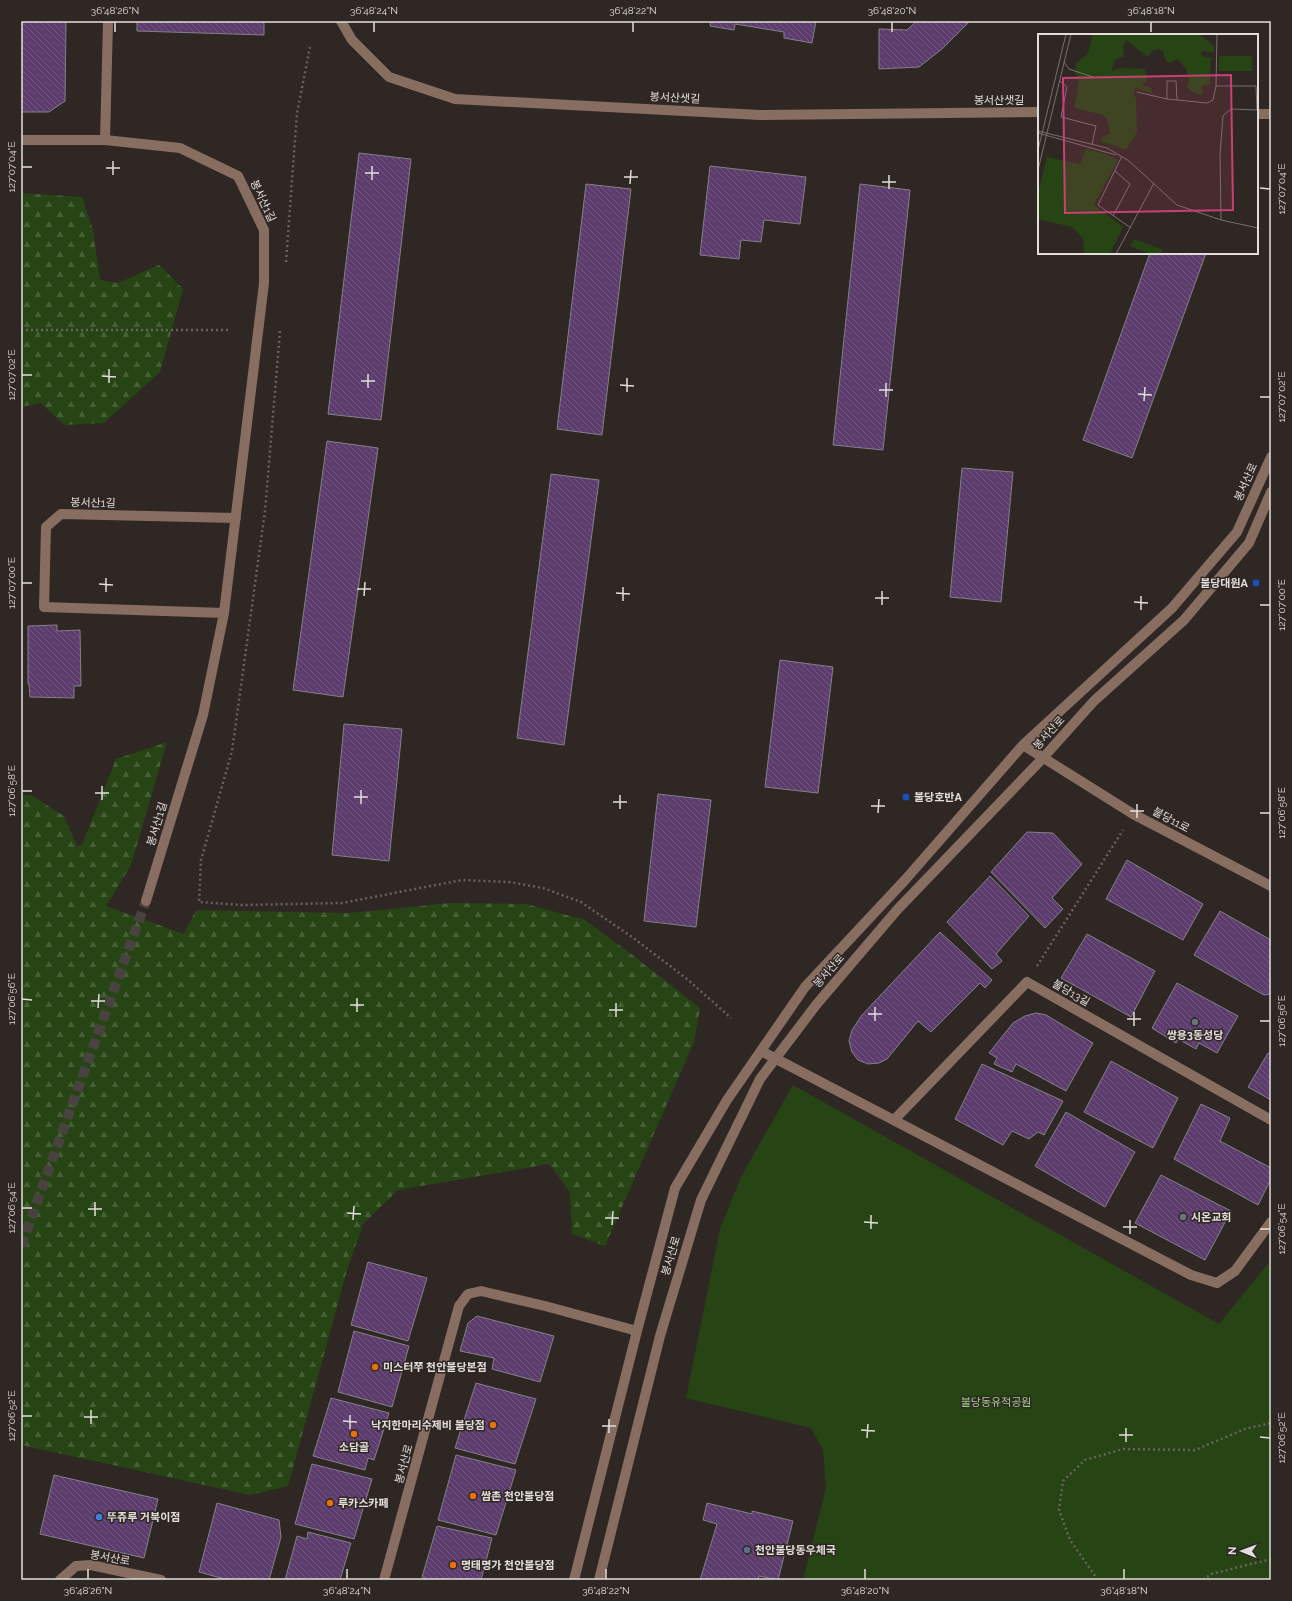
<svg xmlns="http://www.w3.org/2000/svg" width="1292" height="1601" viewBox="0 0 1292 1601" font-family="Raleway,'Noto Sans KR',sans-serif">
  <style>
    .forest { fill: url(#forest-firs) }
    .park { fill: #274514 }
    .building { fill: url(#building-back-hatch); stroke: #848087 }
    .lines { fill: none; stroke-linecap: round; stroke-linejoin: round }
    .minor-tunnel { stroke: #4a4240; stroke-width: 10; stroke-dasharray: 10 5; stroke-linecap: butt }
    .path { stroke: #69625f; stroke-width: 2.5; stroke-dasharray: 2 3; stroke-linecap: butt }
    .minor { stroke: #886d61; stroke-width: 10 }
    .ticks { fill: none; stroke: #e3dedc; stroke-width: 1.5 }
    .transit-dot { fill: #1a4fb4; stroke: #2f2724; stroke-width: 1.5 }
    .worship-dot { fill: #6b7280; stroke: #2f2724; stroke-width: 1.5 }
    .food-dot { fill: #e8710a; stroke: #2f2724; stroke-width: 1.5 }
    .shop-dot { fill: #3f7fe0; stroke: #2f2724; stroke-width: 1.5 }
    .service-dot { fill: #5c6f8a; stroke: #2f2724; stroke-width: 1.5 }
    .labels { text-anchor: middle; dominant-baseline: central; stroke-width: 3; stroke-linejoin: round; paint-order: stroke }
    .street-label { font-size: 11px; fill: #e3dedc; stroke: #2f2724 }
    .poi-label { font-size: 11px; font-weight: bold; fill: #e3dedc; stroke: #2f2724; text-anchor: start }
    .park-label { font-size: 11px; fill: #9fd184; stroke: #2f2724 }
    .inset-road { fill: none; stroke: #77706e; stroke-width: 1 }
    .view { fill: #c94075; fill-opacity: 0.15; stroke: #c94075; stroke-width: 2 }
    .inset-edge { fill: none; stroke: #e3dedc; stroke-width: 2 }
    .neatline { fill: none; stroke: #e3dedc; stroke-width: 1.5 }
    .ticks-label { font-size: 10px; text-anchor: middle; fill: #e3dedc }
  </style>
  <defs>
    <pattern id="forest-firs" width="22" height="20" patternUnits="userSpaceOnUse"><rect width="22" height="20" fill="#274514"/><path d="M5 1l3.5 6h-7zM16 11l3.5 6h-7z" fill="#465f36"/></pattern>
    <pattern id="building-back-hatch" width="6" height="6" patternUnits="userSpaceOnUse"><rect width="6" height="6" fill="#5b3c6c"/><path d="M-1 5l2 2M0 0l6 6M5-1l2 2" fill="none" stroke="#725880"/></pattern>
  </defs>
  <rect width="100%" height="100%" fill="#2f2724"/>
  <path class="forest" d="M21 193 82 197 93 230 100 280 118 283 159 265 183 289 160 372 104 423 64 425 41 403 21 407Z
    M167 742 131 865 106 906 184 934 196 910 349 913 450 903 526 904 585 920 635 957 700 1008 694 1042 605 1246 572 1234 570 1192 549 1164 398 1190 363 1224 347 1270 288 1486 250 1495 21 1445V795H31L64 816 77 846 82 845 116 759Z"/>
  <path class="park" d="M793 1085 1219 1324 1271 1260V1580H803L826 1488 823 1450 811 1428 686 1398 720 1229 741 1177Z"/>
  <path class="building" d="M21 21H66L65 101 49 112H21Z
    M137 21H264V35L137 31Z
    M711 21H816L812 43 784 38V32L735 24 734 30 710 26Z
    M917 21H970L942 49 919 67 879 69V29L907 30Z
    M359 153 411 159 381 420 328 414Z
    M710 166 806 177 800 224 764 220 761 242 741 240 739 259 700 255Z
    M586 184 631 189 602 435 557 429Z
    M860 184 910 190 883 450 833 445Z
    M1150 253H1206L1132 458 1083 440Z
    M327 441 378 448 343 697 293 690Z
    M962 468 1013 472 1001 602 950 597Z
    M551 474 599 480 564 745 517 738Z
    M57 625V631L80 630 81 686H74V698L30 697 29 684H28V626Z
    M780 660 833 667 818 793 765 787Z
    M344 724 402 729 389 861 332 855Z
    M658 794 711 800 696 927 644 921Z
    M1027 832 1053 833 1082 864 1052 898 1063 909 1045 928 991 872Z
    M1127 860 1203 904 1183 940 1106 899Z
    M990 876 1029 916 996 954 1002 961 992 969 947 922Z
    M1220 911 1271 940V994L1264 995 1194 955Z
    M940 932 992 980 985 988 980 983 931 1032 918 1021 887 1059 879 1063 868 1064 858 1060 852 1052 849 1041 852 1030 862 1015Z
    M1087 934 1155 971 1131 1017 1061 978Z
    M1177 983 1238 1016 1217 1053 1199 1043 1196 1049 1178 1039 1176 1043 1152 1028Z
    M1036 1013 1046 1015 1093 1043 1066 1091 1016 1064 1012 1072 994 1064 997 1058 989 1053 1013 1023 1025 1016Z
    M1268 1053 1271 1054V1100L1248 1087Z
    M1111 1061 1178 1098 1153 1148 1084 1112Z
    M982 1064 1063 1101 1044 1135 1038 1132 1029 1139 1012 1131 1003 1145 955 1119Z
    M1201 1104 1230 1118 1220 1141 1271 1168V1179L1258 1205 1174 1159Z
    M1066 1112 1135 1152 1105 1207 1035 1166Z
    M1161 1175 1231 1211 1205 1260 1135 1223Z
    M368 1262 427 1278 408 1341 351 1325Z
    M477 1316 554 1336 540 1382 492 1369 494 1358 460 1351 468 1323Z
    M354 1331 409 1346 392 1407 338 1392Z
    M476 1383 536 1399 515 1464 455 1448Z
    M331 1398 389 1413 374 1460 368 1458 365 1470 313 1456Z
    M456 1455 516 1470 496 1535 438 1520Z
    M312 1464 372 1479 354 1539 295 1524Z
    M54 1475 158 1499 144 1558 40 1534Z
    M217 1503 279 1520 281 1537 269 1580H228L199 1572Z
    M707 1503 752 1514V1511L793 1521 778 1580 759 1576 758 1580H700L717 1524 703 1520Z
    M437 1526 492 1538 481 1580H426V1579L422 1577Z
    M308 1532 351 1543 340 1580H285L297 1536 307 1539Z"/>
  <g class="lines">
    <path class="minor-tunnel" d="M21 1246 146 901"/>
    <path class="path" d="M286 262 297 113 310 47
      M21 330H228
      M280 331 265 511 232 751 201 860 199 902 242 905 342 903 462 880 509 882 543 888 581 902 632 937 687 979 731 1018
      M1037 966 1123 830
      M1098 1580 1070 1540 1059 1510 1063 1481 1085 1460 1123 1449 1195 1450 1245 1429 1271 1423
      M1203 1580 1211 1574 1271 1559"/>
    <path class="minor" d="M108 21 105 140 180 148 238 176 264 230V283L224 613 203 715 146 901
      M341 21 352 40 389 77 455 99 760 115 1039 112
      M1257 114H1271
      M21 140H105
      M224 613 44 607 46 527 61 514 236 518
      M1023 745 1133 814 1271 886
      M761 1051 1191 1275 1217 1283 1235 1271 1271 1222
      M894 1120 1027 982 1271 1120
      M60 1580 76 1566 91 1565 161 1580
      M384 1580 459 1306 468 1294 481 1291 545 1306 637 1331
      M574 1580 637 1331 675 1188 727 1100 805 987 905 880 1023 745 1172 608 1237 532 1271 457
      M599 1580 660 1336 701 1200 760 1079 816 1005 897 910 1042 759 1094 701 1184 620 1249 543 1271 492"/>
  </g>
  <path class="ticks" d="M115 32V22M374 32V22M633 32V22M892 32V22M1151 32V22M22 167H32M106 168H120M365 173H379M113 175V161M624 177H638M372 180V166M882 182H896M630 184 631 170M1260 188 1270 189M889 189V175M22 375H32M102 376 116 377M361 381H375M109 383V369M620 385 634 386M368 388V374M879 390H893M627 392V378M1138 394 1152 395M886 397V383M1260 397H1270M1144 401 1145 387M22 583H32M99 584 113 585M357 589H371M106 592V578M616 593 630 594M364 596 365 582M875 598H889M623 601V587M1134 602 1148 603M882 605V591M1260 605H1270M1141 610V596M22 791H32M95 793H109M354 797H368M102 800V786M613 802H627M361 804V790M871 806H885M620 809V795M1130 811H1144M878 813 879 799M1260 813H1270M1137 818V804M22 999 32 1000M91 1001H105M350 1005H364M98 1008 99 994M609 1010H623M357 1012V998M868 1014H882M616 1017V1003M1127 1019H1141M875 1021V1007M1260 1021H1270M1134 1026V1012M22 1208H32M88 1209H102M347 1213 361 1214M95 1216V1202M605 1218H619M353 1220 354 1206M864 1222 878 1223M612 1225 613 1211M1123 1227H1137M871 1229V1215M1260 1229H1270M1130 1234V1220M22 1416H32M84 1417H98M343 1421 357 1422M91 1424V1410M602 1426H616M350 1429V1415M861 1430 875 1431M609 1433V1419M1119 1435H1133M1260 1437 1270 1438M867 1438 868 1424M1126 1442V1428M88 1579V1569M347 1579V1569M606 1579V1569M865 1579V1569M1124 1579V1569"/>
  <g class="transit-dot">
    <rect x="1252" y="579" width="8" height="8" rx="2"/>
    <rect x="902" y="793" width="8" height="8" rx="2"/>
  </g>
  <g class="worship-dot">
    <circle cx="1195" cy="1022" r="4"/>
    <circle cx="1183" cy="1217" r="4"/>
  </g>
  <g class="food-dot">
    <circle cx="375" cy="1367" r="4"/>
    <circle cx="493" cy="1425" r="4"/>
    <circle cx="354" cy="1434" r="4"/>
    <circle cx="473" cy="1496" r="4"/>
    <circle cx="330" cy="1503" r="4"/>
    <circle cx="453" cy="1565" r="4"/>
  </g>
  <circle class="shop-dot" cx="99" cy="1517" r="4"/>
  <circle class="service-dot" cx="747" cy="1550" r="4"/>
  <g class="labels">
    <g class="street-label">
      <text transform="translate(675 98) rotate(3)">봉서산샛길</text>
      <text x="999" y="100">봉서산샛길</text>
      <text transform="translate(263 201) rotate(65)">봉서산1길</text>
      <text transform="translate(1246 482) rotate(-66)">봉서산로</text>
      <text transform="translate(93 503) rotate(1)">봉서산1길</text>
      <text transform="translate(1049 733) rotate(-48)">봉서산로</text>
      <text transform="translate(1171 820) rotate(28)">불당11로</text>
      <text transform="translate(157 824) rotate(-73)">봉서산1길</text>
      <text transform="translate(829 971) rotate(-49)">봉서산로</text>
      <text transform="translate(1071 993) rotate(30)">불당13길</text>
      <text transform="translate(671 1256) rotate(-73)">봉서산로</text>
      <text transform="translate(404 1464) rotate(-75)">봉서산로</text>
      <text transform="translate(110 1558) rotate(10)">봉서산로</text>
    </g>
    <g class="poi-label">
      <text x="1248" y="583" text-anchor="end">불당대원A</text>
      <text x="914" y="797">불당호반A</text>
      <text x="1195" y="1035" text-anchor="middle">쌍용3동성당</text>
      <text x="1191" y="1217">시온교회</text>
      <text x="383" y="1367">미스터쭈 천안불당본점</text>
      <text x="485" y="1425" text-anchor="end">낙지한마리수제비 불당점</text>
      <text x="354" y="1447" text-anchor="middle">소담골</text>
      <text x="481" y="1496">쌈촌 천안불당점</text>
      <text x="338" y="1503">루카스카페</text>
      <text x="107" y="1517">뚜쥬루 거북이점</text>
      <text x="755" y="1550">천안불당동우체국</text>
      <text x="461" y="1565">명태명가 천안불당점</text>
    </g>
    <g class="park-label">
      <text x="996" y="1402">불당동유적공원</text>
    </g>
  </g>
  <g transform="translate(1038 34)">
    <rect width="220" height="220" fill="#2f2724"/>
    <path d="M55 0 162 1 176 12V19L165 17 162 21 173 24 172 50 164 52 165 58 163 61 154 58 149 53 151 46 148 34 139 25 132 29 128 27 125 17 121 15 115 16 110 23 88 6 85 13 86 22 77 26 73 37 84 34 107 35 109 46 104 51 113 54 115 60 98 54 95 62 98 63 99 98 88 116 63 107 64 103 72 100 69 85 65 81 37 74V70L41 45 37 39 38 29 50 20Z" fill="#274514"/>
    <path d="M181 22H214V37H181ZM48 115 65 119 80 126 56 171 85 193 72 220H46L45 204 34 193 0 185V159L9 123 42 130ZM96 205 125 216 123 219 112 220 92 212Z" fill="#274514"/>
    <path class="inset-road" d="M26 28 31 35 55 43M22 47 29 53 23 83 58 92 54 110M178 52 179 0M99 58 129 65 169 69 175 66 178 52H218L219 76M129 65V47H138L139 66M0 97 69 114 91 127 139 171 183 186 220 194M0 99 78 121M0 116 28 0M84 122 60 171 93 194M0 136 33 0M75 182 92 150 77 137M183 186 182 121 185 82 193 75 220 76M78 220 116 149"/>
    <path class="view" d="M193 41 195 176 27 179 25 44Z"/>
    <rect width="220" height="220" class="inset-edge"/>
  </g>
  <rect width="1292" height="1601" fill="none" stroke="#2f2724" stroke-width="44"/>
  <g transform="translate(1242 1551) rotate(271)" stroke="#2f2724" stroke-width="3" paint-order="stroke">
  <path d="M0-3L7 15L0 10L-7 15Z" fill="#e3dedc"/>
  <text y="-6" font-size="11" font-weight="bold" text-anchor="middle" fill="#e3dedc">N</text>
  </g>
  <rect x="22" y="22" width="1248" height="1557" class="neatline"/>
  <g class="ticks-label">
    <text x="115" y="14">36°48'26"N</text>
    <text x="374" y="14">36°48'24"N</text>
    <text x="633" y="14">36°48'22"N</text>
    <text x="892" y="14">36°48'20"N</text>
    <text x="1151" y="14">36°48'18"N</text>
    <text transform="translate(11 167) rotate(-90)" y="4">127°07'04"E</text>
    <text transform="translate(1281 189) rotate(-90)" y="4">127°07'04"E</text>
    <text transform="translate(11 375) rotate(-90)" y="4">127°07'02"E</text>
    <text transform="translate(1281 397) rotate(-90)" y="4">127°07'02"E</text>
    <text transform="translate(11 583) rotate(-90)" y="4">127°07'00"E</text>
    <text transform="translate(1281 605) rotate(-90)" y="4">127°07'00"E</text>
    <text transform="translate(11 791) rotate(-90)" y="4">127°06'58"E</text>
    <text transform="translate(1281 813) rotate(-90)" y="4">127°06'58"E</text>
    <text transform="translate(11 999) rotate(-90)" y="4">127°06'56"E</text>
    <text transform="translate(1281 1021) rotate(-90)" y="4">127°06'56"E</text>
    <text transform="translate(11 1208) rotate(-90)" y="4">127°06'54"E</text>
    <text transform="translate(1281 1229) rotate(-90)" y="4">127°06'54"E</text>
    <text transform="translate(11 1416) rotate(-90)" y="4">127°06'52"E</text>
    <text transform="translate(1281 1438) rotate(-90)" y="4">127°06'52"E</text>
    <text x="88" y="1594">36°48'26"N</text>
    <text x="347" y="1594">36°48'24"N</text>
    <text x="606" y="1594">36°48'22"N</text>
    <text x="865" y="1594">36°48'20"N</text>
    <text x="1124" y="1594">36°48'18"N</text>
  </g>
</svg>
